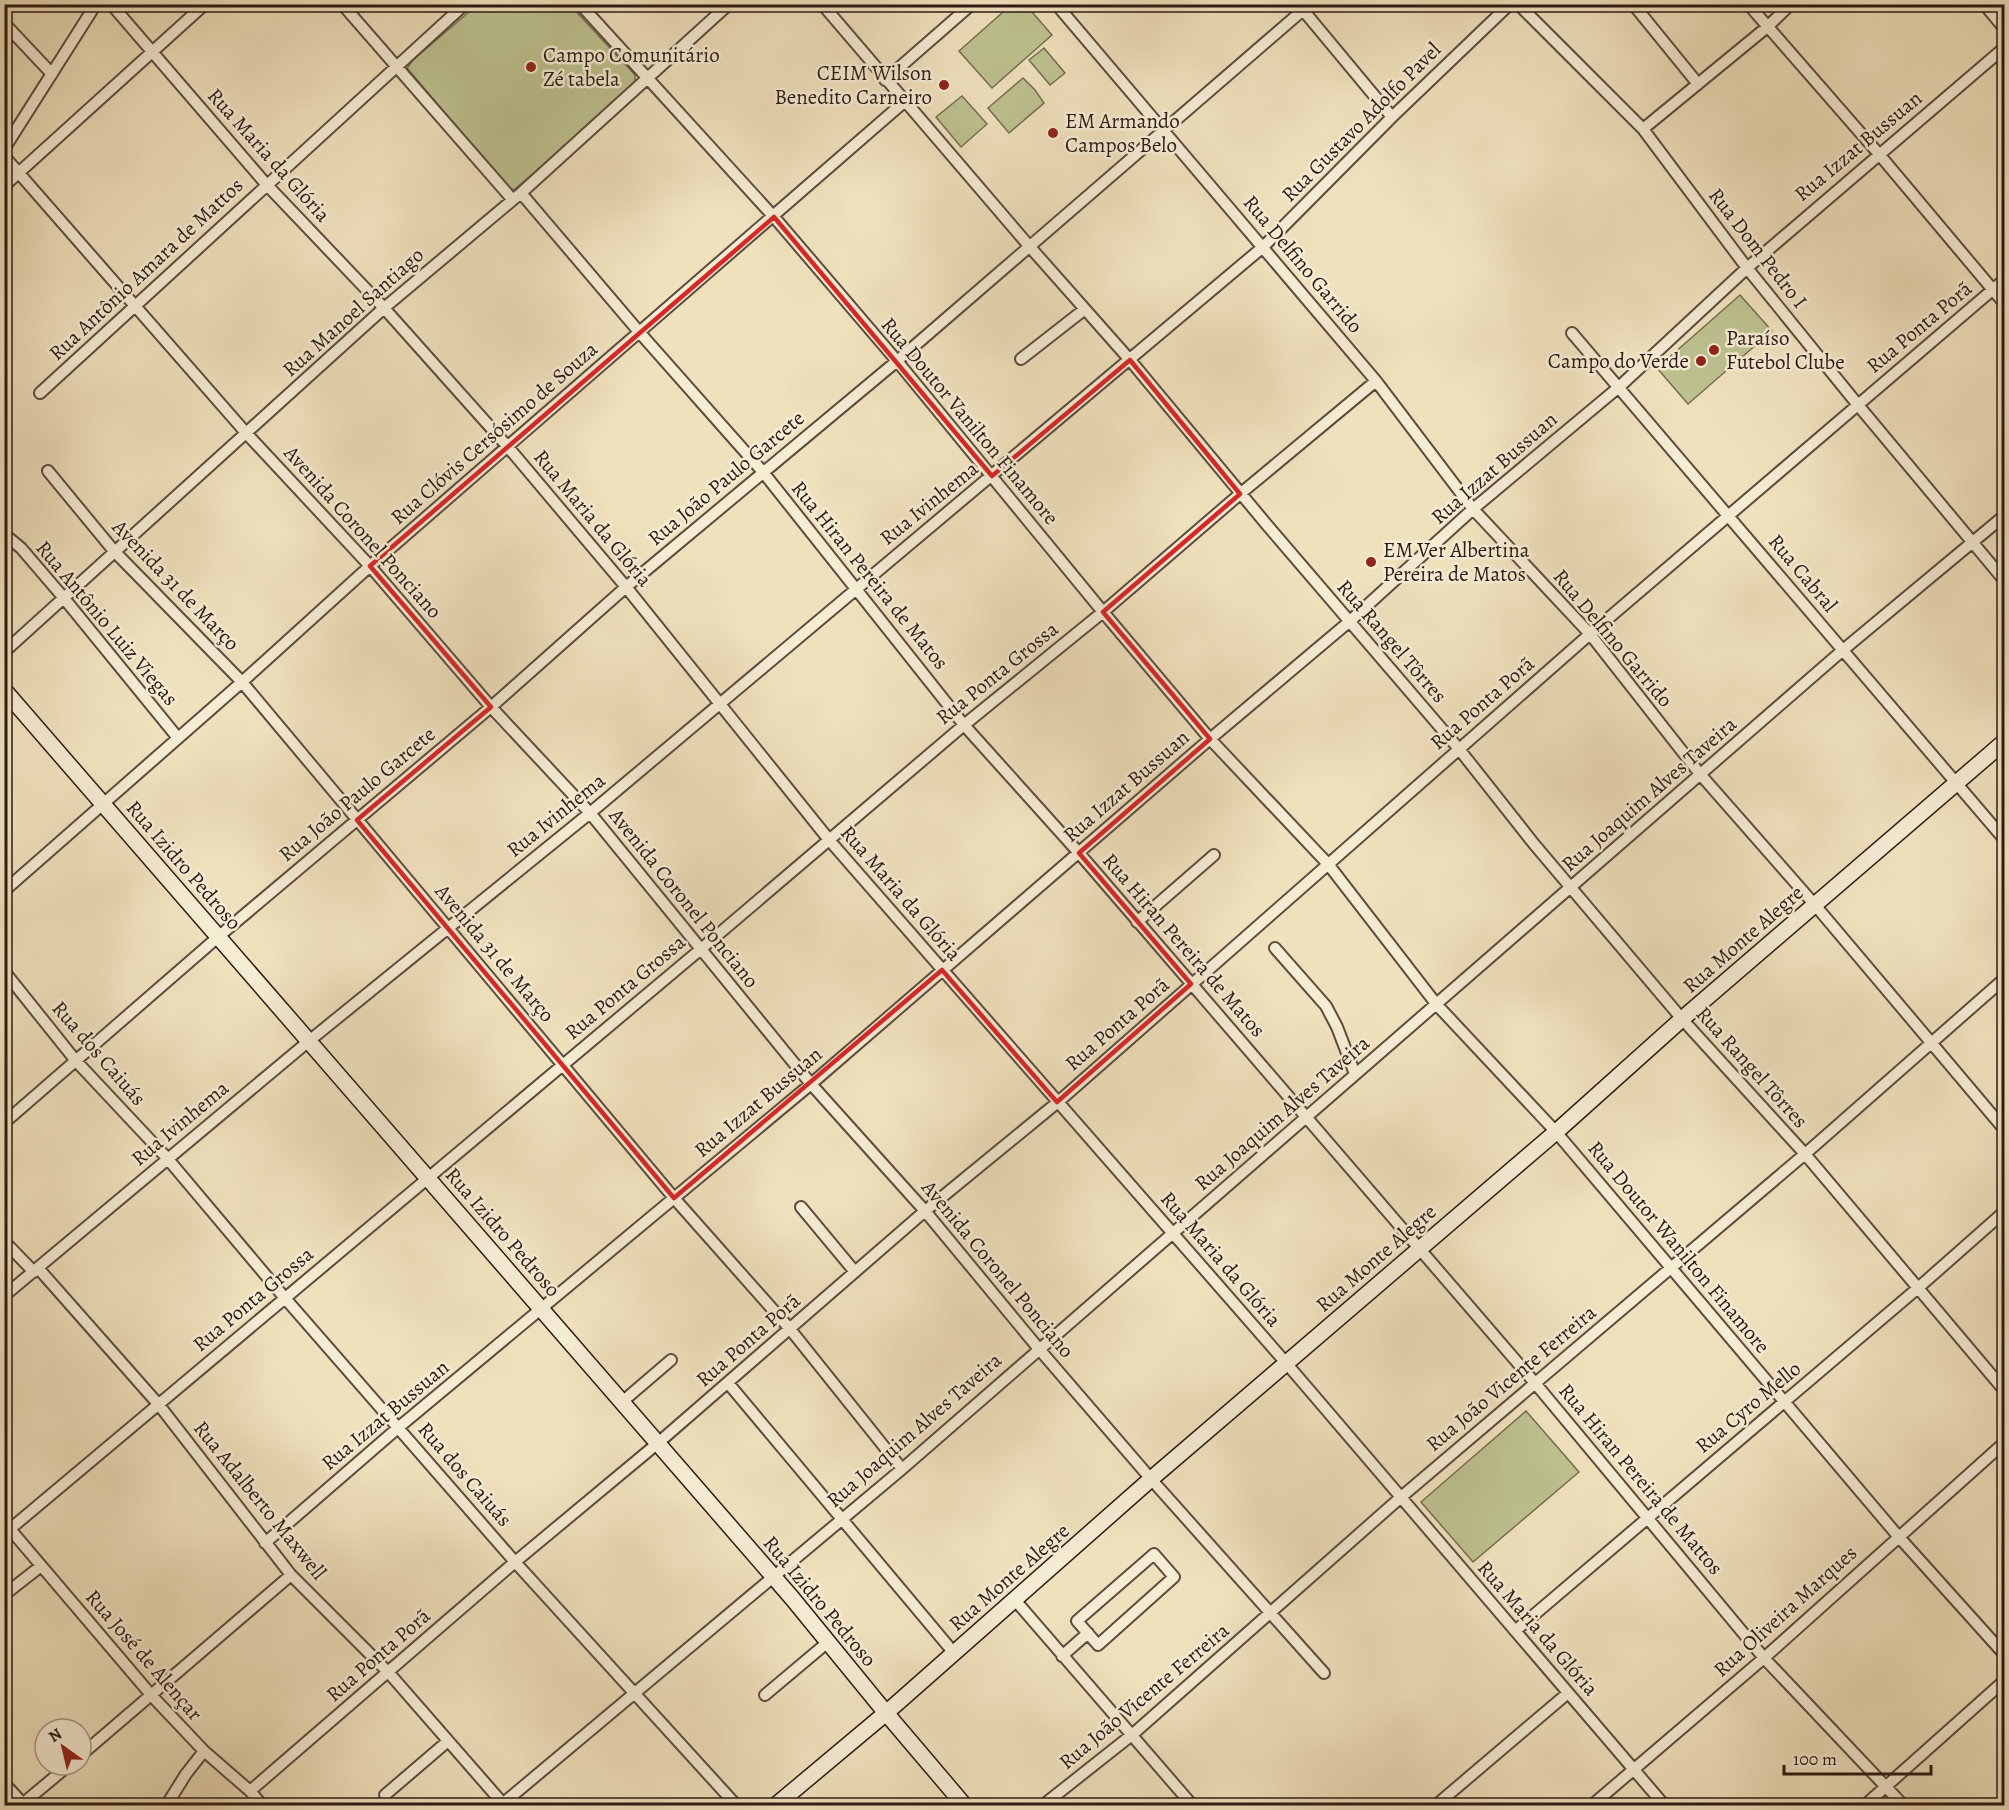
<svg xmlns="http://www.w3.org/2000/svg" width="2009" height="1810" viewBox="0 0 2009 1810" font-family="Alegreya,serif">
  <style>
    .green { fill: #bdc28f; stroke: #746e52; stroke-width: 1.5 }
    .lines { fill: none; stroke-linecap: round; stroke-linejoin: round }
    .street-casing { stroke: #5c4c3f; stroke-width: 14 }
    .secondary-casing { stroke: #2b1b15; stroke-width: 18 }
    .street { stroke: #f5ecd4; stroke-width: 10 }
    .secondary { stroke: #f5ecd4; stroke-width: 15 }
    .marked { fill: none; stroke: #d62828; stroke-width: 4.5; stroke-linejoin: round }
    .poi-dot { fill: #8f2418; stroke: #f5ecd4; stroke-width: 2 }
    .labels { text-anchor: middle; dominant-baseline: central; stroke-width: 5; stroke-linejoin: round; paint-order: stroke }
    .poi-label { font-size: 21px; fill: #2b1b15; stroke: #f5ecd4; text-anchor: start }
    .street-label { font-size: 21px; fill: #2b1b15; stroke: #f5ecd4 }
  </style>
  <rect width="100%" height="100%" fill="#f0e1bd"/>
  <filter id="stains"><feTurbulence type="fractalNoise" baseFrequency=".00333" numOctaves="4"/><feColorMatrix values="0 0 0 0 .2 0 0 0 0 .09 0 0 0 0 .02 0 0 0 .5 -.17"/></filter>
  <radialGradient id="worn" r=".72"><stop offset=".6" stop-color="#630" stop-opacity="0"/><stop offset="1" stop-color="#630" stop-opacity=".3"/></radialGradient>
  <path class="green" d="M477 5H570L635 75V83L631 88 514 190 507 187 407 68 413 60Z
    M1011 5H1026L1052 35 992 88 959 51Z
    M1044 48 1065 73 1050 85 1029 60Z
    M1023 78 1035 90 1044 103 1009 133 988 108Z
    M962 96 987 124 961 147 936 117Z
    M1740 295 1772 331 1688 404 1657 368Z
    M1526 1411 1579 1472 1473 1562 1421 1502Z"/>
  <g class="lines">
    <defs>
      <path id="street" d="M111 4 266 184 384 308 508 447 626 587 830 841 1287 1364 1665 1806
        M342 4 512 199
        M580 4 774 217 897 361 1103 612 1210 739 1328 864 1437 1005 1556 1132 1898 1536 2004 1654
        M822 4 1030 247 1130 360 1267 525 1459 749 1534 844 1682 1019 1805 1154 2004 1390
        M1056 4 1376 381 1473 509 1590 634 1700 774 1815 905 2004 1129
        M1298 4 1392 117
        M1518 4 1643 129 1747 268 1858 405 2004 580
        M1633 4 1698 84
        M1748 4 1878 153 2004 303
        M1984 4 2004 28
        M4 23 52 74
        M885 80 972 4
        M1643 129 1766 28 1791 4
        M4 149 96 4
        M4 156 247 434 370 566 491 707 590 813 811 1084 925 1211 1039 1349 1151 1479 1324 1673
        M4 186 205 4
        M521 193 640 333 763 472 964 725 1079 853 1535 1383 1764 1658 1904 1806
        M1572 333 2004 839
        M1021 359 1085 309
        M40 393 465 4
        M48 471 114 551 242 682 674 1198 790 1329 902 1469
        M4 534 21 548 63 597 178 738
        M4 652 384 308 521 193 729 4
        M4 891 242 682 370 566 904 102
        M1137 922 1214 855
        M1275 948 1326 1006 1337 1027 1355 1074
        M4 971 76 1061 167 1158 284 1297 515 1562 737 1806
        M4 1123 218 937 491 707 626 587 897 361 1310 4
        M801 1207 855 1272
        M4 1241 34 1272
        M38 1268 159 1405 291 1575 389 1673 505 1806
        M4 1296 309 1041 590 813 1263 247 1392 117 1510 4
        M728 1383 954 1653
        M622 1402 671 1360
        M4 1522 152 1696 204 1751 250 1791 263 1806
        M10 1529 701 949 964 725 1103 612 1240 494 1376 381
        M265 1543 399 1427 811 1084 1210 739 1350 621 1473 509 1619 387 1747 268 2004 48
        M1154 1554 1174 1577 1098 1645 1077 1621Z
        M4 1595 41 1566
        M1015 1600 1193 1806
        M1515 1631 1918 1288 2004 1212
        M1062 1656 1088 1633
        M765 1695 828 1642
        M81 1755 291 1575
        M4 1783 25 1806
        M250 1791 515 1562 658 1443 925 1211 1058 1102 1590 634 2004 280
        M385 1795 448 1741
        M20 1806 69 1765
        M166 1806 186 1774 204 1751
        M500 1806 902 1469 1843 650 2004 516
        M1042 1806 1133 1734 1400 1498 1805 1154 2004 979
        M1435 1806 1568 1693
        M1591 1806 1764 1658 2004 1443
        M1864 1806 2004 1681"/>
      <path id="secondary" d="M4 690 792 1598 886 1713 965 1806
        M775 1806 886 1713 1151 1479 1556 1132 1682 1019 2004 742"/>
    </defs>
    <use href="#street" class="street-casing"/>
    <use href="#secondary" class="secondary-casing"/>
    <use href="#street" class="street"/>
    <use href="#secondary" class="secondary"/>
  </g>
  <path class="marked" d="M774 217 992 476 1130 360 1240 494 1103 612 1210 739 1079 853 1191 984 1057 1102 942 970 674 1198 357 820 491 707 370 566Z"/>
  <g class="poi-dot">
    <circle cx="531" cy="67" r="6"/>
    <circle cx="944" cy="85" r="6"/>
    <circle cx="1053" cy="133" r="6"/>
    <circle cx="1714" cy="350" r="6"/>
    <circle cx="1701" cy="361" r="6"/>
    <circle cx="1371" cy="562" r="6"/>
  </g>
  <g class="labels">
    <g class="poi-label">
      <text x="543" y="55">Campo Comunitário<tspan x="543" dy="24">Zé tabela</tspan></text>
      <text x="932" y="73" text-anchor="end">CEIM Wilson<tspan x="932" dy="24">Benedito Carneiro</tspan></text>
      <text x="1065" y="121">EM Armando<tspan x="1065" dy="24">Campos Belo</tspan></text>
      <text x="1726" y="338">Paraíso<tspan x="1726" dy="24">Futebol Clube</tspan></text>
      <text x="1689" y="361" text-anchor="end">Campo do Verde</text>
      <text x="1383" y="550">EM Ver Albertina<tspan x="1383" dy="24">Pereira de Matos</tspan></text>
    </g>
    <g class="street-label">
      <text transform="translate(1361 122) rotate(-45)">Rua Gustavo Adolfo Pavel</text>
      <text transform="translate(1858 146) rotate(-40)">Rua Izzat Bussuan</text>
      <text transform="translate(269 155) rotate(48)">Rua Maria da Glória</text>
      <text transform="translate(1758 248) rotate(52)">Rua Dom Pedro I</text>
      <text transform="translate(1303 264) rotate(50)">Rua Delfino Garrido</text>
      <text transform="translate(146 269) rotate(-43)">Rua Antônio Amara de Mattos</text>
      <text transform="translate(353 312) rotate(-42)">Rua Manoel Santiago</text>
      <text transform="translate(1919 327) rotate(-40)">Rua Ponta Porã</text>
      <text transform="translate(970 421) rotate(50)">Rua Doutor Vanilton Finamore</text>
      <text transform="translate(494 433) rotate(-41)">Rua Clóvis Cersósimo de Souza</text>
      <text transform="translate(1494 468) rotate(-41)">Rua Izzat Bussuan</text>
      <text transform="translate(726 478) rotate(-40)">Rua João Paulo Garcete</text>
      <text transform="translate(929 503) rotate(-39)">Rua Ivinhema</text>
      <text transform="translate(593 518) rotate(50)">Rua Maria da Glória</text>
      <text transform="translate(363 532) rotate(48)">Avenida Coronel Ponciano</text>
      <text transform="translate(1803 573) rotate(50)">Rua Cabral</text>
      <text transform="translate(870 575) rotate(51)">Rua Hiran Pereira de Matos</text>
      <text transform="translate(176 585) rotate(46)">Avenida 31 de Março</text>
      <text transform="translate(107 623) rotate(50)">Rua Antônio Luiz Viegas</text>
      <text transform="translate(1613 638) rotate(50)">Rua Delfino Garrido</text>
      <text transform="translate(1392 641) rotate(49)">Rua Rangel Tôrres</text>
      <text transform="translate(997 673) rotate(-39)">Rua Ponta Grossa</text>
      <text transform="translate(1482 703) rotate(-41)">Rua Ponta Porã</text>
      <text transform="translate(1126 786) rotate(-41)">Rua Izzat Bussuan</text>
      <text transform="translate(357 794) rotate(-40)">Rua João Paulo Garcete</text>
      <text transform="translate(1649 794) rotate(-41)">Rua Joaquim Alves Taveira</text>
      <text transform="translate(556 815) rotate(-39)">Rua Ivinhema</text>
      <text transform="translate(184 865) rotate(49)">Rua Izidro Pedroso</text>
      <text transform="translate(901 893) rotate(49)">Rua Maria da Glória</text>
      <text transform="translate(684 898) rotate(51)">Avenida Coronel Ponciano</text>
      <text transform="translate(1743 939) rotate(-41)">Rua Monte Alegre</text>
      <text transform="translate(1184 945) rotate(49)">Rua Hiran Pereira de Matos</text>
      <text transform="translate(495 953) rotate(50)">Avenida 31 de Março</text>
      <text transform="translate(625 987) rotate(-40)">Rua Ponta Grossa</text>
      <text transform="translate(1117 1024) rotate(-41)">Rua Ponta Porã</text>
      <text transform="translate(99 1053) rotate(49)">Rua dos Caiuás</text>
      <text transform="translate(1752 1067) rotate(48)">Rua Rangel Tôrres</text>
      <text transform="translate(758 1102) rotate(-40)">Rua Izzat Bussuan</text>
      <text transform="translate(1282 1113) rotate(-41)">Rua Joaquim Alves Taveira</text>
      <text transform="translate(180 1123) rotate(-40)">Rua Ivinhema</text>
      <text transform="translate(503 1232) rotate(49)">Rua Izidro Pedroso</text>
      <text transform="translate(1679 1247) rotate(50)">Rua Doutor Wanilton Finamore</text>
      <text transform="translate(1376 1258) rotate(-41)">Rua Monte Alegre</text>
      <text transform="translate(1221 1259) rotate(49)">Rua Maria da Glória</text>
      <text transform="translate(998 1269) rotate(50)">Avenida Coronel Ponciano</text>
      <text transform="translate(253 1299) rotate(-40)">Rua Ponta Grossa</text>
      <text transform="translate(748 1340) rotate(-41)">Rua Ponta Porã</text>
      <text transform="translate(1511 1378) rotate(-40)">Rua João Vicente Ferreira</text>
      <text transform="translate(1748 1407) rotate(-40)">Rua Cyro Mello</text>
      <text transform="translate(385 1415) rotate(-40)">Rua Izzat Bussuan</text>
      <text transform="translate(914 1430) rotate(-41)">Rua Joaquim Alves Taveira</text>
      <text transform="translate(465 1474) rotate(49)">Rua dos Caiuás</text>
      <text transform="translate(1641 1479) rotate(50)">Rua Hiran Pereira de Mattos</text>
      <text transform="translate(260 1500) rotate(51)">Rua Adalberto Maxwell</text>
      <text transform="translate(1009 1577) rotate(-41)">Rua Monte Alegre</text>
      <text transform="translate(820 1601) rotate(50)">Rua Izidro Pedroso</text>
      <text transform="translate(1785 1611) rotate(-42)">Rua Oliveira Marques</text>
      <text transform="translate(1538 1628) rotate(49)">Rua Maria da Glória</text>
      <text transform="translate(144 1655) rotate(49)">Rua José de Alençar</text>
      <text transform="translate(378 1655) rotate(-41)">Rua Ponta Porã</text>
      <text transform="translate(1144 1696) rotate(-40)">Rua João Vicente Ferreira</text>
    </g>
  </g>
  <rect width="2009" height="1810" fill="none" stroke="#f0e1bd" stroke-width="24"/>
  <rect x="6" y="6" width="1997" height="1798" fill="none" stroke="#2b1b15" stroke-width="3"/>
  <rect x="12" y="12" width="1985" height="1786" fill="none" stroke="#2b1b15" stroke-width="1.5"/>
  <g transform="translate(63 1747) rotate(326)"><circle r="28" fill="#f5ecd4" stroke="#a49888" stroke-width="1.5"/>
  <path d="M0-4.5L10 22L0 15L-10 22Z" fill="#8f2418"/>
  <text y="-9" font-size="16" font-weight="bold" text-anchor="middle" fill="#2b1b15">N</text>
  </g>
  <path d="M1784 1765v9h147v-9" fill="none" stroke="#2b1b15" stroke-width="3"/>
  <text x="1793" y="1765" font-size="18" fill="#2b1b15" stroke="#f5ecd4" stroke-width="4.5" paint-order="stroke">100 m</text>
  <rect width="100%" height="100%" filter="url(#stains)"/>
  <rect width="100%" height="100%" fill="url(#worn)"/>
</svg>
